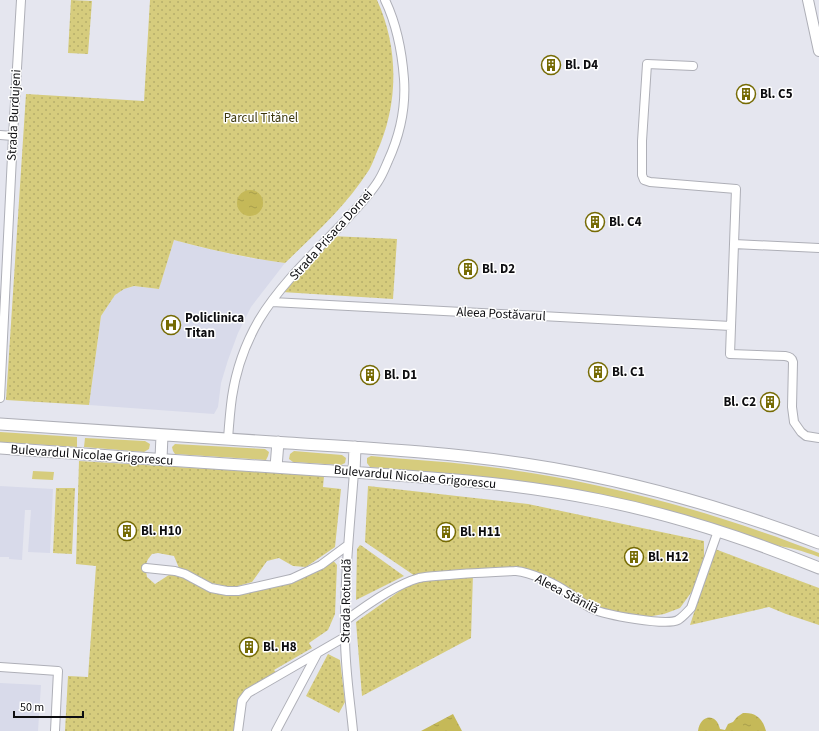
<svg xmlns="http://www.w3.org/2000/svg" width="819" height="731" viewBox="0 0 819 731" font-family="'Source Sans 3',sans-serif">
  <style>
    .built { fill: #d8daea }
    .grass { fill: #d6cc7d }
    .park { fill: url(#park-dots) }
    .water { fill: url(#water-ripples) }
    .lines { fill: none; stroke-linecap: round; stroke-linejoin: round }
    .minor-casing { stroke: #aeafb7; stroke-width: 10 }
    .tertiary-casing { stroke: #aeafb7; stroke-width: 12 }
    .secondary-casing { stroke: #aeafb7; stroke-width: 13 }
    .minor { stroke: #fff; stroke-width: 8 }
    .tertiary { stroke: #fff; stroke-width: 10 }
    .secondary { stroke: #fff; stroke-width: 11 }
    .labels { text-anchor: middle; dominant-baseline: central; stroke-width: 3; stroke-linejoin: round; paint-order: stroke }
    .poi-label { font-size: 13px; font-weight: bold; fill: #0d0d10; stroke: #fff; text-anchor: start }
    .street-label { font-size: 13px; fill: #0d0d10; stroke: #fff }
    .park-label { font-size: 13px; fill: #3c370d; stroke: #fff }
  </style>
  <defs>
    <pattern id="park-dots" width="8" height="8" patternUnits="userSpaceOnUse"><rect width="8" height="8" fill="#d6cc7d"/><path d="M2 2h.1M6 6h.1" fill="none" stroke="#b6ae6b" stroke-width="1.8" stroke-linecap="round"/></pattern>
    <pattern id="water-ripples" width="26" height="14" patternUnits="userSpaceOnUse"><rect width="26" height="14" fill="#c5b958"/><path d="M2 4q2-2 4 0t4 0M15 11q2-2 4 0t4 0" fill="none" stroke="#a89e4c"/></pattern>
  </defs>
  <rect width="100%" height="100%" fill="#e5e6ef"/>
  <path class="built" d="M174 240 204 248 250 258 285 263 251 307 238 333 228 360 221 383 218 407 214 414 89 405 101 316 115 295 124 289 134 286 159 289Z
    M0 486 53 489 50 553 28 552 31 510H25L22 560 9 559V557H0Z
    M0 683 41 685 38 731H0Z"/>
  <path class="grass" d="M0 432 77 437V447L0 442Z
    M85 438 145 441 150 444 149 449 144 452 84 447Z
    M175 444 265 449 269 452 268 456 266 460 175 454 173 451 172 447Z
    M294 451 342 455 346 458 345 463 341 465 293 462 289 459 290 454Z
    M371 456C413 460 455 462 498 468 588 480 676 502 762 532 781 538 800 546 819 553V557C803 551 789 547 772 545L590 494 496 478 370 467 367 463V458Z
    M33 471 54 472 53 480 32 479Z"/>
  <path class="park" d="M71 0 92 1 88 54 68 53Z
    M150 0H377C399 48 399 105 376 154 374 159 372 165 369 170 346 206 315 234 285 263 248 258 211 250 174 240L159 289 134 286 124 289 115 295 101 316 89 405 6 400 26 94 144 101Z
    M331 236 397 239 393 299 282 292Z
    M79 461 324 476 323 487 341 489 335 547 306 567 293 566 279 558 267 561 252 582 238 586 230 587 207 582 179 568 174 556 158 553 152 554C145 562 145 566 147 577L155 584 175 571 217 589 279 582 331 558 337 565 335 614 328 630 309 643 312 648 274 670 278 675 248 693 238 731H65L68 676 88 677 96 566 76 564Z
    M368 486 528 504 704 541V557L693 590 680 608 664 614 635 619 605 613 529 574H473L471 638 362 696 356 622 418 578 365 542Z
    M56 488H75L72 554 53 553Z
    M360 545 362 546 404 576 356 600 357 549Z
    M715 549 819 588V625L786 614 769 607 690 625Z
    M328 654 340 660 345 702 339 713 306 696Z"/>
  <path class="water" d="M237 203a13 13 0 1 1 26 0a13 13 0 1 1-26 0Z
    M743 713C756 712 763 719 766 731H698C700 715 716 712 720 729L725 730 728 724 733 722 737 717Z
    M453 714 462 731H421Z"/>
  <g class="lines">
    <defs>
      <path id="minor" d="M693 66 647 64 642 141V175L644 180 650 182 736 189 730 354 785 356C790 357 792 358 793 362L792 407 794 422 801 432 806 436 819 438
        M0 135 13 136
        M734 244 819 248
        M272 302 731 326
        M0 398 13 136 21 0
        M228 439C229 425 230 411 232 397 236 370 245 344 259 320 280 285 313 254 342 224 354 211 367 198 377 183 382 176 385 168 388 161 400 135 406 108 404 79 402 52 397 25 385 0
        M146 568 175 571 185 574 211 588 227 591H238L291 579 321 565 348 545
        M345 621C365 606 394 585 419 578 428 576 439 576 449 575 471 573 494 572 516 571 530 572 556 584 567 592 576 598 584 605 593 609 605 615 666 626 678 620 683 617 687 612 691 608L718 531
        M0 667 58 671 55 731
        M238 731 242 701 248 693 345 637
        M276 731 317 654
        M353 731C350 700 345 668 345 637 344 581 350 526 354 472"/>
      <path id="tertiary" d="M808 0 819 51"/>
      <path id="secondary" d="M0 424C96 431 192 437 288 443 367 448 447 452 525 464 625 479 724 507 819 543
        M0 448C106 456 211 463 317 470 412 476 506 481 600 500 675 515 748 539 819 568
        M161 459 162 435
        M276 467 278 442
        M354 472 355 447"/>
    </defs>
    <use href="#minor" class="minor-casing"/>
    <use href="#tertiary" class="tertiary-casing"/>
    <use href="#secondary" class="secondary-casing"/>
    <use href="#minor" class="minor"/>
    <use href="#tertiary" class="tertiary"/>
    <use href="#secondary" class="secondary"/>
  </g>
  <defs>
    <symbol id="building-ring" viewBox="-11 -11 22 22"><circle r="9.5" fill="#fff" stroke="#766b04" stroke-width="1.5"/><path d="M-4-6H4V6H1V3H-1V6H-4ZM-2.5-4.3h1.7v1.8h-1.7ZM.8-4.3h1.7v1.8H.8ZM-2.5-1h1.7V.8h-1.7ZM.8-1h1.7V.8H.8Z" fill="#766b04"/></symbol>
    <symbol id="hospital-ring" viewBox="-11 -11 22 22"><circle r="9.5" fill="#fff" stroke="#766b04" stroke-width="1.5"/><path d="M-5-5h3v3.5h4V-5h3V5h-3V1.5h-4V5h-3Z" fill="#766b04"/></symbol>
  </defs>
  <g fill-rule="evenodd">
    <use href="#building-ring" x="540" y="54" width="22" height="22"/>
    <use href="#building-ring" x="735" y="83" width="22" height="22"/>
    <use href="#building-ring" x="584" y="211" width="22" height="22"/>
    <use href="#building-ring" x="457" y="258" width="22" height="22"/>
    <use href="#hospital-ring" x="160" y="314" width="22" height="22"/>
    <use href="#building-ring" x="587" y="361" width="22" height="22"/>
    <use href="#building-ring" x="359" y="364" width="22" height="22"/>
    <use href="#building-ring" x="759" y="391" width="22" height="22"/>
    <use href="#building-ring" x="116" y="520" width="22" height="22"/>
    <use href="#building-ring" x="435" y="521" width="22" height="22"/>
    <use href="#building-ring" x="623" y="546" width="22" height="22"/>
    <use href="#building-ring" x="238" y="636" width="22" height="22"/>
  </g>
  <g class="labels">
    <g class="poi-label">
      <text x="565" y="65">Bl. D4</text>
      <text x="760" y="94">Bl. C5</text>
      <text x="609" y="222">Bl. C4</text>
      <text x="482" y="269">Bl. D2</text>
      <text x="185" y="318">Policlinica<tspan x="185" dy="15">Titan</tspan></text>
      <text x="612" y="372">Bl. C1</text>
      <text x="384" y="375">Bl. D1</text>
      <text x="756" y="402" text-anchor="end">Bl. C2</text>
      <text x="141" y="531">Bl. H10</text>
      <text x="460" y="532">Bl. H11</text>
      <text x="648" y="557">Bl. H12</text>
      <text x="263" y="647">Bl. H8</text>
    </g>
    <g class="street-label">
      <text transform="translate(14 115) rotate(-87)">Strada Burdujeni</text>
      <text transform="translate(331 235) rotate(-48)">Strada Prisaca Dornei</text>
      <text transform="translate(501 314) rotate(3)">Aleea Postăvarul</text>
      <text transform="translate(92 455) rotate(4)">Bulevardul Nicolae Grigorescu</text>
      <text transform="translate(415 477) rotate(5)">Bulevardul Nicolae Grigorescu</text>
      <text transform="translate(567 594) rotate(28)">Aleea Stănilă</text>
      <text transform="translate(346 601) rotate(-89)">Strada Rotundă</text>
    </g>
    <g class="park-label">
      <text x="261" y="118">Parcul Titănel</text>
    </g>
  </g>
  <path d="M14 711v6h69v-6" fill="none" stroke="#0d0d10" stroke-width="2"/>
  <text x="20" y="711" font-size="12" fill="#0d0d10" stroke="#ffffff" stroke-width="3" paint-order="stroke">50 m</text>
</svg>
